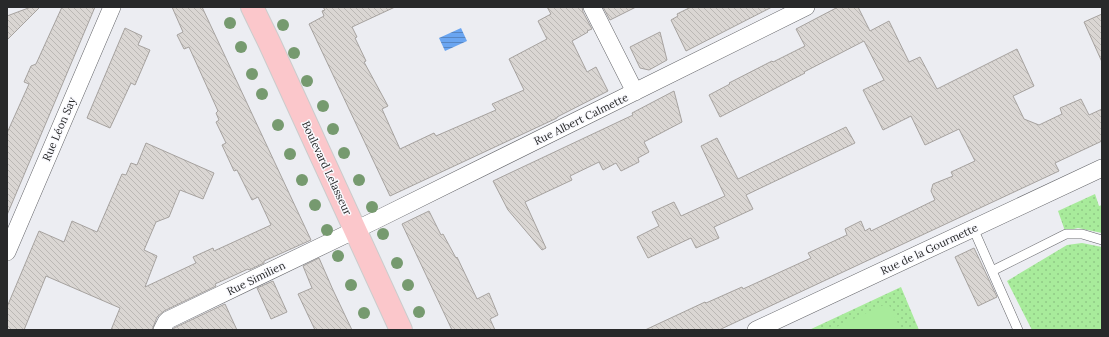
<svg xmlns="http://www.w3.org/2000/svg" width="1109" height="337" viewBox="0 0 1109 337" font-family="Lora,serif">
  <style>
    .grass { fill: url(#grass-dots) }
    .garden { fill: #a8eb9b }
    .water { fill: url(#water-rules) }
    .building { fill: url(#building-back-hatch); stroke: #a6a29f }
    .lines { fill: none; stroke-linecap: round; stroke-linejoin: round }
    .service-casing { stroke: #65666a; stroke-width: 10 }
    .minor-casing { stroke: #65666a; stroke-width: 18 }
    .primary-casing { stroke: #cbcccc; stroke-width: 24 }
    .service { stroke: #fff; stroke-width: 9 }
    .minor { stroke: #fff; stroke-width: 17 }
    .primary { stroke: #fbc7cb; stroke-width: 22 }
    .tree { fill: #769a6f }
    .labels { text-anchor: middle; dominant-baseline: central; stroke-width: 3; stroke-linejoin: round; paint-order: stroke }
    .street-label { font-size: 11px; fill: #28292a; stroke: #fafafe }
  </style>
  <defs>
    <pattern id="grass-dots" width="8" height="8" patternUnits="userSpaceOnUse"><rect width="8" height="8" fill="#a8eb9b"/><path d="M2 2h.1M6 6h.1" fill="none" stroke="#91ca86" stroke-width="1.8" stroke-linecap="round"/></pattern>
    <pattern id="water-rules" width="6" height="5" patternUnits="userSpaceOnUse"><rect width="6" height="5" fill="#6aa5f1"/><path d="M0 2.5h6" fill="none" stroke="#5786c3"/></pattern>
    <pattern id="building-back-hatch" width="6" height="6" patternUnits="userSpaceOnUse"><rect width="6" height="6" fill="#dad6d3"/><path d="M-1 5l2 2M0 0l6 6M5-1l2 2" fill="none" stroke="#bbb8b5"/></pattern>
  </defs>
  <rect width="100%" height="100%" fill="#ecedf2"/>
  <path class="grass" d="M1095 194 1099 206 1102 205V233L1078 228 1065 231 1058 211Z
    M1082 243 1102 247V330H1032L1007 281 1067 245Z
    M901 287 919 330H809Z"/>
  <path class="garden" d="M888 303 901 330H830Z"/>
  <path class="water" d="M461 28 467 41 445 51 439 38Z"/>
  <path class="building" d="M31 7H40L7 40V16Z
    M62 7H95L7 215V133L29 84 24 82 31 66 36 64Z
    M172 7H202L311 240 264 261V263L249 270 248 269 215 284 216 286 164 311 157 317 152 330H111L120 308 46 276 24 330H7V307L39 231 64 242 72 221 97 232 122 174 126 175 131 163 137 165 146 143 214 173 203 199 180 190 169 217 156 222 144 250 157 256 145 287 196 263 193 257 213 248 214 251 271 225 258 197 252 200 237 170 234 171 222 145 226 143 216 122 219 120 216 113 218 111 189 47 184 49 177 35 183 32Z
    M323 7H395L352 27 357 37 355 38 366 61 364 62 388 106 382 109 400 149 434 133 436 136 496 110 492 104 524 90 509 59 547 39 538 21 551 14 547 7H582L583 12 592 29 587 31 588 32 572 41 587 72 596 67 608 91 557 117V118L390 196 309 24 324 16 322 11 325 10Z
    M603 7H636L610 20Z
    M691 7H772L686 51 671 20 678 16 677 14Z
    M838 7H858L870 31 889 21 909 62 920 57 937 89 1017 49 1034 86 1013 96 1024 119 1039 125 1062 114 1060 108 1081 99 1089 115 1102 109V141L1055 163 1059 171 719 330H645L705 302 706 303 742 287 743 289 811 258 808 253 847 235 845 229 861 221 865 231 870 228 871 231 935 200 931 191 933 184 953 176 951 172 975 161 959 129 925 145 911 116 883 130 863 90 884 80 864 41 804 72 805 73 720 117 709 95 730 84 729 83 772 61 773 62 805 46 796 29Z
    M1102 14V62L1084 22Z
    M125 28 142 36 138 45 150 50 135 85 131 83 110 128 87 118Z
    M660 32 667 60 649 70 640 68 630 47Z
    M674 91 682 122 644 142 649 152 638 158 639 162 621 171 616 163 603 170 599 162 570 176 572 180 525 202 546 248 542 250 508 210 493 181 633 115 632 113Z
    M846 127 855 143 746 195 753 209 714 227 719 238 696 248 691 238 648 258 637 237 659 226 652 212 674 202 681 216 725 196 701 146 717 138 738 179Z
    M429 211 441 235 443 234 456 258 457 257 477 299 489 293 498 315 490 319 495 330H452L402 224Z
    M974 248 997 297 978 306 955 257Z
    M319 258 333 290 352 330H315L298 294 312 288 303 266Z
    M273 281 287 312 271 319 257 288Z
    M225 304 237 330H173L174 328Z"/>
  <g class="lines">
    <defs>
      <path id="service" d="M973 228 1018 330
        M992 271 1066 234H1082L1102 240"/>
      <path id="minor" d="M592 7 635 92
        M7 252 112 7
        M162 330 166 322 168 320 376 220 806 7
        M756 330 1102 168"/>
      <path id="primary" d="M252 7 269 42 401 330"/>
    </defs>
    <use href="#service" class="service-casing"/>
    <use href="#minor" class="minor-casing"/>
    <use href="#primary" class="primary-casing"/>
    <use href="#service" class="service"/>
    <use href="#minor" class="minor"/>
    <use href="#primary" class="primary"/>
  </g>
  <g class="tree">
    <circle cx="230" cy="23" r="6"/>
    <circle cx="283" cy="25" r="6"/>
    <circle cx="241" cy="47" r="6"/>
    <circle cx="294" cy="53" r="6"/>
    <circle cx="252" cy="74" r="6"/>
    <circle cx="307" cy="81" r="6"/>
    <circle cx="262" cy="94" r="6"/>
    <circle cx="323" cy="106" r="6"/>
    <circle cx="278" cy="125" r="6"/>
    <circle cx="333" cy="129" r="6"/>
    <circle cx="344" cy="153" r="6"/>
    <circle cx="290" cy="154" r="6"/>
    <circle cx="302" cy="180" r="6"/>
    <circle cx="359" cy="180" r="6"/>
    <circle cx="315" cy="205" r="6"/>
    <circle cx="372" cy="207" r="6"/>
    <circle cx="327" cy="230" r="6"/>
    <circle cx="383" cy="234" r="6"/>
    <circle cx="338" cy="256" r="6"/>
    <circle cx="397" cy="263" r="6"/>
    <circle cx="351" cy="285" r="6"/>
    <circle cx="408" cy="285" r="6"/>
    <circle cx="419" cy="312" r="6"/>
    <circle cx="364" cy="313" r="6"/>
  </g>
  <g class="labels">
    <g class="street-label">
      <text transform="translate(581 119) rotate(-26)">Rue Albert Calmette</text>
      <text transform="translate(59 129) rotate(-67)">Rue Léon Say</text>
      <text transform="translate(327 168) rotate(65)">Boulevard Lelasseur</text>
      <text transform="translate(929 249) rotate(-25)">Rue de la Gourmette</text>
      <text transform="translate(256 278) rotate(-26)">Rue Similien</text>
    </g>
  </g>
  <rect width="1109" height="337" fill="none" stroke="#28292a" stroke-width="16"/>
</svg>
